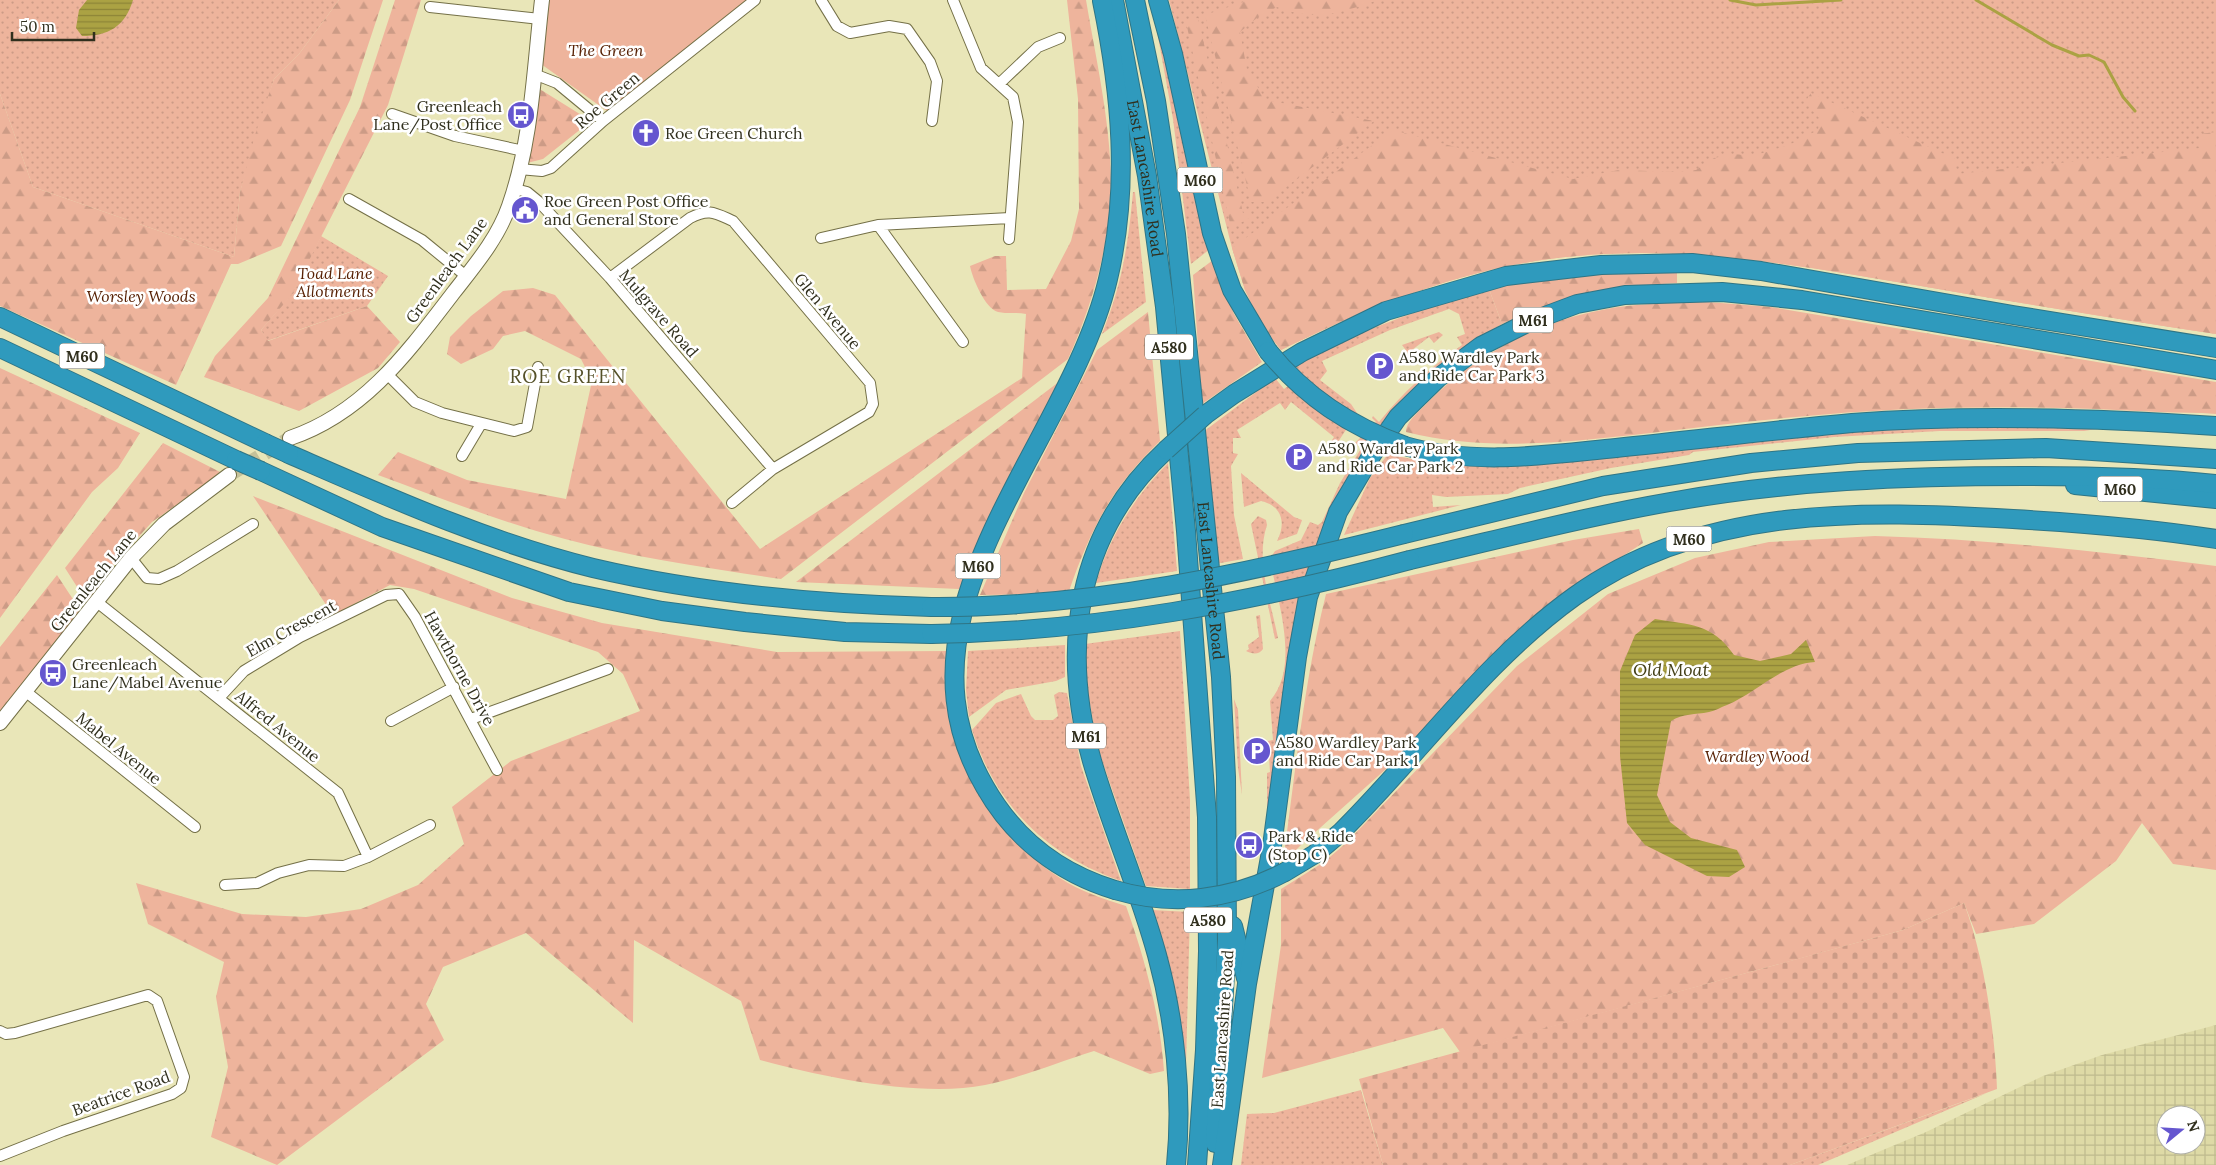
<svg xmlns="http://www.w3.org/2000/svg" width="2216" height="1165" viewBox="0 0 2216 1165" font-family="Lora,serif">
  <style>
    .industrial { fill: url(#industrial-grid); fill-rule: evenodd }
    .grass { fill: url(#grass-dots) }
    .forest { fill: url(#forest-firs) }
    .cemetery { fill: url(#cemetery-stones) }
    .park { fill: #eeb49c }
    .water { fill: url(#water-rules) }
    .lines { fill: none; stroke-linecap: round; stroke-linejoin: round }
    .stream { stroke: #aba243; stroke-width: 3 }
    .secondary-tunnel { stroke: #c4c199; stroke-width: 14; stroke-dasharray: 14 7; stroke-linecap: butt }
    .street-casing { stroke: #747047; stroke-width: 12 }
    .secondary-casing { stroke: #747047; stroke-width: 16 }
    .highway-casing { stroke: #2f7585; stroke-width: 20 }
    .street { stroke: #fff; stroke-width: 10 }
    .secondary { stroke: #fff; stroke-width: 14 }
    .highway { stroke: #2f9abd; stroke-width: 18 }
    .highway-bridge-casing { stroke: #2f7585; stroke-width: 20; stroke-linecap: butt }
    .highway-bridge { stroke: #2f9abd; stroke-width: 18 }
    .labels { text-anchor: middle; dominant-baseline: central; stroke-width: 5; stroke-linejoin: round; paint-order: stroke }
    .shield { fill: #fff; stroke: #6e6d61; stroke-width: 1 }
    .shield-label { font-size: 15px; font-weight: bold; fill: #302f1d }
    .park-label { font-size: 16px; font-style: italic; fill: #572104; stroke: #fff }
    .street-label { font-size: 16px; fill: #302f1d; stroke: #fff }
    .poi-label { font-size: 16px; fill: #302f1d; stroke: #fff; text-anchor: start }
    .water-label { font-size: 18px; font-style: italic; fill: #444018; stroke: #fff }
    .quarter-label { font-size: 19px; letter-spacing: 1px; fill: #555129; stroke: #fff }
  </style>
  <defs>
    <pattern id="industrial-grid" width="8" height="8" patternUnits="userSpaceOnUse" patternTransform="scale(1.25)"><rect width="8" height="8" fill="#dedaa6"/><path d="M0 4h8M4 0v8" fill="none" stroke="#bfbb8e"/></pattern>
    <pattern id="grass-dots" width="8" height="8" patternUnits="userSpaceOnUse" patternTransform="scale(1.25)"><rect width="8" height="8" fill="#eeb49c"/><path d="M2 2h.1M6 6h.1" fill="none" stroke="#cc9b86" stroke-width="1.8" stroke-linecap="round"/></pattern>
    <pattern id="forest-firs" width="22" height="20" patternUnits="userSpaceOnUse" patternTransform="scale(1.25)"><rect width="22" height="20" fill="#eeb49c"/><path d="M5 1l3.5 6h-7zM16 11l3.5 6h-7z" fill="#cc9b86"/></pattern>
    <pattern id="cemetery-stones" width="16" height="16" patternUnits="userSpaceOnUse" patternTransform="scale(1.25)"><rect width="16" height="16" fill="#eeb49c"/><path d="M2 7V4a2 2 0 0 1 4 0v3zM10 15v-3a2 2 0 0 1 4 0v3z" fill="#cc9b86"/></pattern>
    <pattern id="water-rules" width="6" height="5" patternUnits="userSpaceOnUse" patternTransform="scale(1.25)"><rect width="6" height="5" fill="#aba243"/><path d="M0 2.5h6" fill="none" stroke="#8c8437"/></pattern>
  </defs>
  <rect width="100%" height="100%" fill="#e9e6b8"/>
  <path class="industrial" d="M2216 1025V1165H1847L1926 1132 2043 1076 2102 1055ZM2166 1115H2196V1145H2166Z"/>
  <path class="grass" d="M0 0H339L299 54 274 79 240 192 234 257 33 187 0 94Z
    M1169 0H2216V334C2118 319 2019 303 1921 286 1796 265 1677 242 1549 259 1453 272 1367 308 1281 350L1245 290 1232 248Z
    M1152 4 1210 249 1191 264 1173 119Z
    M1133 192H1135L1146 302 1102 334C1122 284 1128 246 1133 192Z
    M321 236 388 276 367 306 267 341 261 330 291 295Z
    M1489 289 1502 324C1431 364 1376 421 1340 493 1331 510 1322 527 1317 545 1290 632 1282 726 1269 817H1267V773L1270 772 1268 741 1273 740 1270 701C1301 666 1277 600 1270 559L1275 551 1301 540 1310 522 1318 525 1322 522 1340 483 1362 447 1355 443 1376 422 1372 418 1373 416 1379 422C1403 392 1431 367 1462 345L1457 337 1465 334 1459 314 1449 309 1390 330 1322 361 1327 371 1320 380 1351 404 1357 413 1336 445 1330 443 1334 437 1291 402 1285 410 1280 403 1237 430 1241 438H1233V453L1238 454 1231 466 1234 515 1243 559 1215 564 1203 432 1275 378 1284 389 1303 375 1295 366C1356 331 1421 309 1489 289Z
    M1439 332 1443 335 1434 343 1429 337 1408 353 1402 345Z
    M1942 427H2108L2084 431H1940L1834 437 1693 452 1689 455 1611 468 1520 488 1508 494 1446 497 1432 495 1433 507 1461 505 1344 535 1370 478 1388 454C1473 475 1561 460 1647 451 1746 441 1844 431 1942 427Z
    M1168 463 1177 571 1096 583C1109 537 1135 496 1168 463Z
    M1241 473 1294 517 1302 520 1297 534 1277 541C1286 524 1283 506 1261 501L1244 507Z
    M1258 516 1266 520 1267 525C1255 561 1271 602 1278 638L1275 639 1251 524Z
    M1260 615 1263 649C1259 655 1252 654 1246 651L1249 649 1248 645 1259 637 1256 616Z
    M1180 631 1190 800V889L1146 886 1098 749 1087 688 1085 644Z
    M1065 645V677L1056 681 1006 690 969 717 966 690 968 651Z
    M1059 692 1067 693 1081 766 1121 881C1046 855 996 806 972 730L996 703 1021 694 1031 716 1035 720H1053L1058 716 1054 695Z
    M1234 699 1238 710 1242 795 1238 768Z
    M1152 910 1190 912 1186 1065H1183Z
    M1361 1090 1383 1165H1241L1247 1114 1274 1113Z
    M1987 1093 1818 1165H1790Z"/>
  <path class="forest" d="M339 0H383L350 100 281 246 238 264H231L176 385 0 306V94L33 187 234 257 240 192 255 135 274 79 299 54Z
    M395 0H421L388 105 291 296 261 330 268 341 367 306 400 342 378 368 299 411 204 377 215 356 268 298 360 107Z
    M1067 0H1086C1096 59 1110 120 1111 180 1112 239 1092 306 1068 359L781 579C708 568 636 558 565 539 501 522 440 498 378 475L398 452 467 480 566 499 592 381 581 359 525 331 503 336 493 349 461 364 447 354 450 337 471 316 503 291 533 288 555 295 760 549 1022 378 1026 314C1017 312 1007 314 998 312 985 309 972 277 970 266L995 256H1006L1007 290 1046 289 1071 241 1079 209 1078 99Z
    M1249 0H1378C1340 13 1316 22 1277 7L1258 17 1240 32 1247 70 1266 100 1374 121 1266 202H1251L1205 15Z
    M1198 18 1243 213 1255 215 1231 228 1186 22Z
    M538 88 591 121 543 159 527 163Z
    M1811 93 1955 159 1957 174 2200 148 2199 134 2216 132V334C2118 319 2019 303 1921 286 1796 265 1677 242 1549 259 1453 272 1367 308 1281 350L1261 325 1245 290 1232 248 1393 130 1573 179 1619 170 1677 172 1696 170 1714 158 1734 154 1753 156 1789 145 1818 130 1820 119 1805 102Z
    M1213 260 1234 314 1262 362 1202 404 1193 275Z
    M1617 272H1677V283C1618 286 1556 301 1502 324L1489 289 1540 279Z
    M1676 302H1708L1771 307 2216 382V414C2197 412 2178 413 2159 412 2038 405 1917 405 1796 417 1742 422 1687 429 1633 435 1557 443 1482 451 1406 432 1406 421 1421 410 1428 402 1472 358 1535 323 1597 311 1623 305 1650 304 1676 302Z
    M1148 312 1160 441C1111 488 1090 530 1068 594L980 595 1024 493 1097 350Z
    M0 368 140 433 118 468 92 492 0 618Z
    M1060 381 1002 491 959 589 796 582Z
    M163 443 222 473 152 522 105 574 88 604 65 568Z
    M253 496 512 598 602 623 777 652 948 651C947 672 945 695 949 716 961 781 1004 842 1060 878 1080 891 1103 899 1126 906 1145 959 1160 1015 1164 1071L1150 1074 1094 1051C1059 1062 1020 1078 985 1085 922 1098 822 1077 760 1060L741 1001 634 940 633 1023 526 933 443 967 426 1004 444 1040 277 1165 211 1137 228 1067 216 997 224 962 148 924 136 883 242 914 306 917 361 909 418 885 464 844 452 807 511 761 640 711 623 674 598 652 414 589 390 585 333 615Z
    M1639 529 1643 543 1576 586 1395 761 1302 844 1283 863C1295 773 1304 682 1326 594L1573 540Z
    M1875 536C1989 539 2102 552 2216 566V870L2173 864 2142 823 2116 861 2034 924 1976 934 1964 903 1903 930 1460 1052 1443 1028 1262 1078 1281 945V889L1324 862 1345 844 1517 666 1608 594 1695 558 1769 542Z
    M57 575 82 613 0 713V647Z"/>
  <path class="cemetery" d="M1964 903C1984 956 1995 1032 1997 1089L1790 1165H1383L1359 1079 1903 930Z"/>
  <path class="park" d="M548 0H752L607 111 541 64Z"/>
  <path class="water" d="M87 0H133C125 27 108 36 82 36L76 28 79 10Z
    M1655 619C1690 625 1712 623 1734 655L1760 661 1791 654 1806 640 1815 662C1782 664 1756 693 1727 705 1721 707 1715 711 1709 712 1695 715 1683 713 1671 721L1657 795 1670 822 1691 838 1737 850 1745 867 1729 877 1707 876 1645 845 1627 823 1620 756V671L1635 635Z"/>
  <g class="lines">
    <path class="stream" d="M1730 0 1756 5 1841 0
      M1976 0 2052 45 2079 56 2089 55 2104 62 2123 97 2135 111"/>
    <path class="secondary-tunnel" d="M229 475 290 438"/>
    <defs>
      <path id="street" d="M821 0 837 26 850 33 889 26 907 29 930 62 937 81 932 121
        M953 0 981 68 1013 97 1018 122 1009 239
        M430 7 540 19
        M534 74 557 83 603 121
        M999 84 1038 47 1060 38
        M392 114 455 136 524 151
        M519 169 542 171 551 168 603 121 755 0
        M515 189 527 192 538 201 610 278 773 469
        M349 199 422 240 466 276
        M878 225 963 342
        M821 238 878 225 1010 218
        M610 278 690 218C709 208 715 213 733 221L870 383 873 404 869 412 773 469 732 503
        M387 374 415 402 442 413 514 431 527 427 538 367
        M462 456 481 424
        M131 558 147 578 159 579 177 571 253 524
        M97 602 338 793 368 857
        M25 691 195 827
        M219 698 244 671 300 637 386 595 399 594 415 617 497 770
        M471 719 608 669
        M391 721 454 687
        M225 885 257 883 278 873 309 865 344 866 368 857 430 825
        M0 1031 6 1034 15 1033 148 995 157 1001 184 1077 181 1088 172 1094 63 1131 0 1156"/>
      <path id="secondary" d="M290 438C364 413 408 352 454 292 475 265 498 238 509 206 532 141 534 68 542 0
        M0 723 131 558 164 524 229 475"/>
      <g id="highway">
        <path id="s1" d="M1114 0 1147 176 1165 307 1186 531 1207 817 1208 951 1205 1050 1197 1165"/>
        <path id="s2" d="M1135 0 1156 101 1176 234 1221 677 1226 777 1227 940 1215 1143"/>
        <path d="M1158 0 1173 54 1212 233 1222 262 1232 290 1268 351"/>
        <path d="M1102 1C1121 94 1130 186 1108 279 1069 445 882 611 985 787 1014 838 1059 873 1115 890"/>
        <path d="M0 317 265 443"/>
        <path d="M0 348 236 460"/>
        <path d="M1205 415 1234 394 1302 352 1386 311 1506 276 1601 265 1692 263 1761 271 2013 315 2216 348"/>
        <path d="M1405 446C1475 466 1545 455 1616 448 1695 440 1774 430 1852 423 1973 414 2096 418 2216 426"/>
        <path d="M1166 450C1076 533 1060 647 1092 761 1111 826 1139 889 1157 955 1175 1021 1183 1096 1176 1165"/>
        <path d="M289 454C388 497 488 542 593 568 704 594 817 604 931 607"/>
        <path d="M261 471 382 527 569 592 662 611 745 622 845 632 931 634"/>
        <path d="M2075 485 2216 499"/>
        <path d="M1404 534 1603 486 1751 463 1858 453 2046 448 2216 459"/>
        <path d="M1410 560C1497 540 1583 517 1670 502 1786 481 1906 476 2024 476 2089 476 2151 477 2216 484"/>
        <path d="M1285 872 1315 854 1340 833C1419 755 1484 661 1575 596 1702 505 1863 510 2013 519 2081 523 2149 528 2216 539"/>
        <path d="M1233 926 1246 978"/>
        <path d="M1222 1165 1247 984 1272 846 1297 657 1308 597 1338 512 1373 453 1398 417 1438 378 1481 346 1529 322 1577 304 1625 295 1722 292 1802 300 2216 370"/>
      </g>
    </defs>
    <use href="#street" class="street-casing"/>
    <use href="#secondary" class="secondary-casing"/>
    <use href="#highway" class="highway-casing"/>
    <use href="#street" class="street"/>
    <use href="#secondary" class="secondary"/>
    <use href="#highway" class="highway"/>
    <defs>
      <path id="highway-bridge" d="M1268 351C1305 397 1350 426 1405 446
        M265 443 289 454
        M1166 450 1205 415
        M236 460 261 471
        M931 607C1092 608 1248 573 1404 534
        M931 634C1094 632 1253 602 1410 560
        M1115 890C1173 907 1232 900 1285 872"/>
    </defs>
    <use href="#highway-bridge" class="highway-bridge-casing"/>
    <use href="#highway-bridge" class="highway-bridge"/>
  </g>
  <defs>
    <symbol id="bus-disc" viewBox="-11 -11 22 22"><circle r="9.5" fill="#6556cf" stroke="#fff"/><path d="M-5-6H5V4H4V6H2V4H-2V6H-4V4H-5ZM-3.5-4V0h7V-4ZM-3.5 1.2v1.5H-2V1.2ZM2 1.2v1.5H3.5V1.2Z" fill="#fff"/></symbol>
    <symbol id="church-disc" viewBox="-11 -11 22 22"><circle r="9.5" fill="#6556cf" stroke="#fff"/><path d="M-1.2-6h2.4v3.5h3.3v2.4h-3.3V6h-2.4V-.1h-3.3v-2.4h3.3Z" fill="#fff"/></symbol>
    <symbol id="civic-disc" viewBox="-11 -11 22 22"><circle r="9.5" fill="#6556cf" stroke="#fff"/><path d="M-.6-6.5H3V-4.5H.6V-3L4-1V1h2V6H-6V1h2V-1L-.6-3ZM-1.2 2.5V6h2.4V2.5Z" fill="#fff"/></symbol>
    <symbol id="parking-disc" viewBox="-11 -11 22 22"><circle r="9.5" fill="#6556cf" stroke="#fff"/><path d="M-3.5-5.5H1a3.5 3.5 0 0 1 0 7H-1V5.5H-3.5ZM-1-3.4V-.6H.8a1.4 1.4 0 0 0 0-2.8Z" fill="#fff"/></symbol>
  </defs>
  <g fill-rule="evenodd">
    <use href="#bus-disc" x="505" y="99" width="32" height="32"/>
    <use href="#church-disc" x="630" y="117" width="32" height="32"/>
    <use href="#civic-disc" x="509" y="194" width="32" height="32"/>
    <use href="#parking-disc" x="1364" y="350" width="32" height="32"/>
    <use href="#parking-disc" x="1283" y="441" width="32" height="32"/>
    <use href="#bus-disc" x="37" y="657" width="32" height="32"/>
    <use href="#parking-disc" x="1241" y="735" width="32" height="32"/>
    <use href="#bus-disc" x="1233" y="829" width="32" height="32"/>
  </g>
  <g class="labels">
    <g class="shield">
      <rect x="1177.5" y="167.5" width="45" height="25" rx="4"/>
      <rect x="1513" y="307.5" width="40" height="25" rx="4"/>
      <rect x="1145" y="334.5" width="48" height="25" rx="4"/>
      <rect x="59.5" y="343.5" width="45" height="25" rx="4"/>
      <rect x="2097.5" y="476.5" width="45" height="25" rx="4"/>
      <rect x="1666.5" y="526.5" width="45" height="25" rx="4"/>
      <rect x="955.5" y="553.5" width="45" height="25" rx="4"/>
      <rect x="1066" y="723.5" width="40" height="25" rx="4"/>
      <rect x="1184" y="907.5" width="48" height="25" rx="4"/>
    </g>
    <g class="shield-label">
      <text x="1200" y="180">M60</text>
      <text x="1533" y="320">M61</text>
      <text x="1169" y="347">A580</text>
      <text x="82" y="356">M60</text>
      <text x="2120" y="489">M60</text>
      <text x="1689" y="539">M60</text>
      <text x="978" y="566">M60</text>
      <text x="1086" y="736">M61</text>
      <text x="1208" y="920">A580</text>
    </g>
    <g class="park-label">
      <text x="606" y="50">The Green</text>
      <text x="335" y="273">Toad Lane<tspan x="335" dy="18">Allotments</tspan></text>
      <text x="141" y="296">Worsley Woods</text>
      <text x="1757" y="756">Wardley Wood</text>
    </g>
    <g class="street-label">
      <text transform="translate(607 100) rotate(-40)">Roe Green</text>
      <text stroke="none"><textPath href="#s1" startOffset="181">East Lancashire Road</textPath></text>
      <text transform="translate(446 270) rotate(-54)">Greenleach Lane</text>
      <text transform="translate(828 311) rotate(50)">Glen Avenue</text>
      <text transform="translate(659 313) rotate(49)">Mulgrave Road</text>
      <text transform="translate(93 580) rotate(-51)">Greenleach Lane</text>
      <text stroke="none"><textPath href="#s2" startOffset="586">East Lancashire Road</textPath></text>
      <text transform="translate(291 628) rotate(-29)">Elm Crescent</text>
      <text transform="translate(460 668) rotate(61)">Hawthorne Drive</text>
      <text transform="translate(278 726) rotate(39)">Alfred Avenue</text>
      <text transform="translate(119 748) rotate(39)">Mabel Avenue</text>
      <text transform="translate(1222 1029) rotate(-86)">East Lancashire Road</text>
      <text transform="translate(121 1093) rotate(-20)">Beatrice Road</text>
    </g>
    <g class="poi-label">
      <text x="502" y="106" text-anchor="end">Greenleach<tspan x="502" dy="18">Lane/Post Office</tspan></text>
      <text x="665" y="133">Roe Green Church</text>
      <text x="544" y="201">Roe Green Post Office<tspan x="544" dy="18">and General Store</tspan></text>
      <text x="1399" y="357">A580 Wardley Park<tspan x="1399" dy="18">and Ride Car Park 3</tspan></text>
      <text x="1318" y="448">A580 Wardley Park<tspan x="1318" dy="18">and Ride Car Park 2</tspan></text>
      <text x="72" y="664">Greenleach<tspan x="72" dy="18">Lane/Mabel Avenue</tspan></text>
      <text x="1276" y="742">A580 Wardley Park<tspan x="1276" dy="18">and Ride Car Park 1</tspan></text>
      <text x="1268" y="836">Park &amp; Ride<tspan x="1268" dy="18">(Stop C)</tspan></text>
    </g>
    <g class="water-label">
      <text x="1671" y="669">Old Moat</text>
    </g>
    <g class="quarter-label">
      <text x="568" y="376">ROE GREEN</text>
    </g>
  </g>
  <g transform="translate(2181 1130) rotate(72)"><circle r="24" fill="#ffffff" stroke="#acaca5"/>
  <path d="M0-4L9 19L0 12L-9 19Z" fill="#6556cf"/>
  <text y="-8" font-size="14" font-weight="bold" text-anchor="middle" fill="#302f1d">N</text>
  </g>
  <path d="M12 32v8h82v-8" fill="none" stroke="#302f1d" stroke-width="2.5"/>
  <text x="20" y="32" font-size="15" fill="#302f1d" stroke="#ffffff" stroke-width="4" paint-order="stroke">50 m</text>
</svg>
